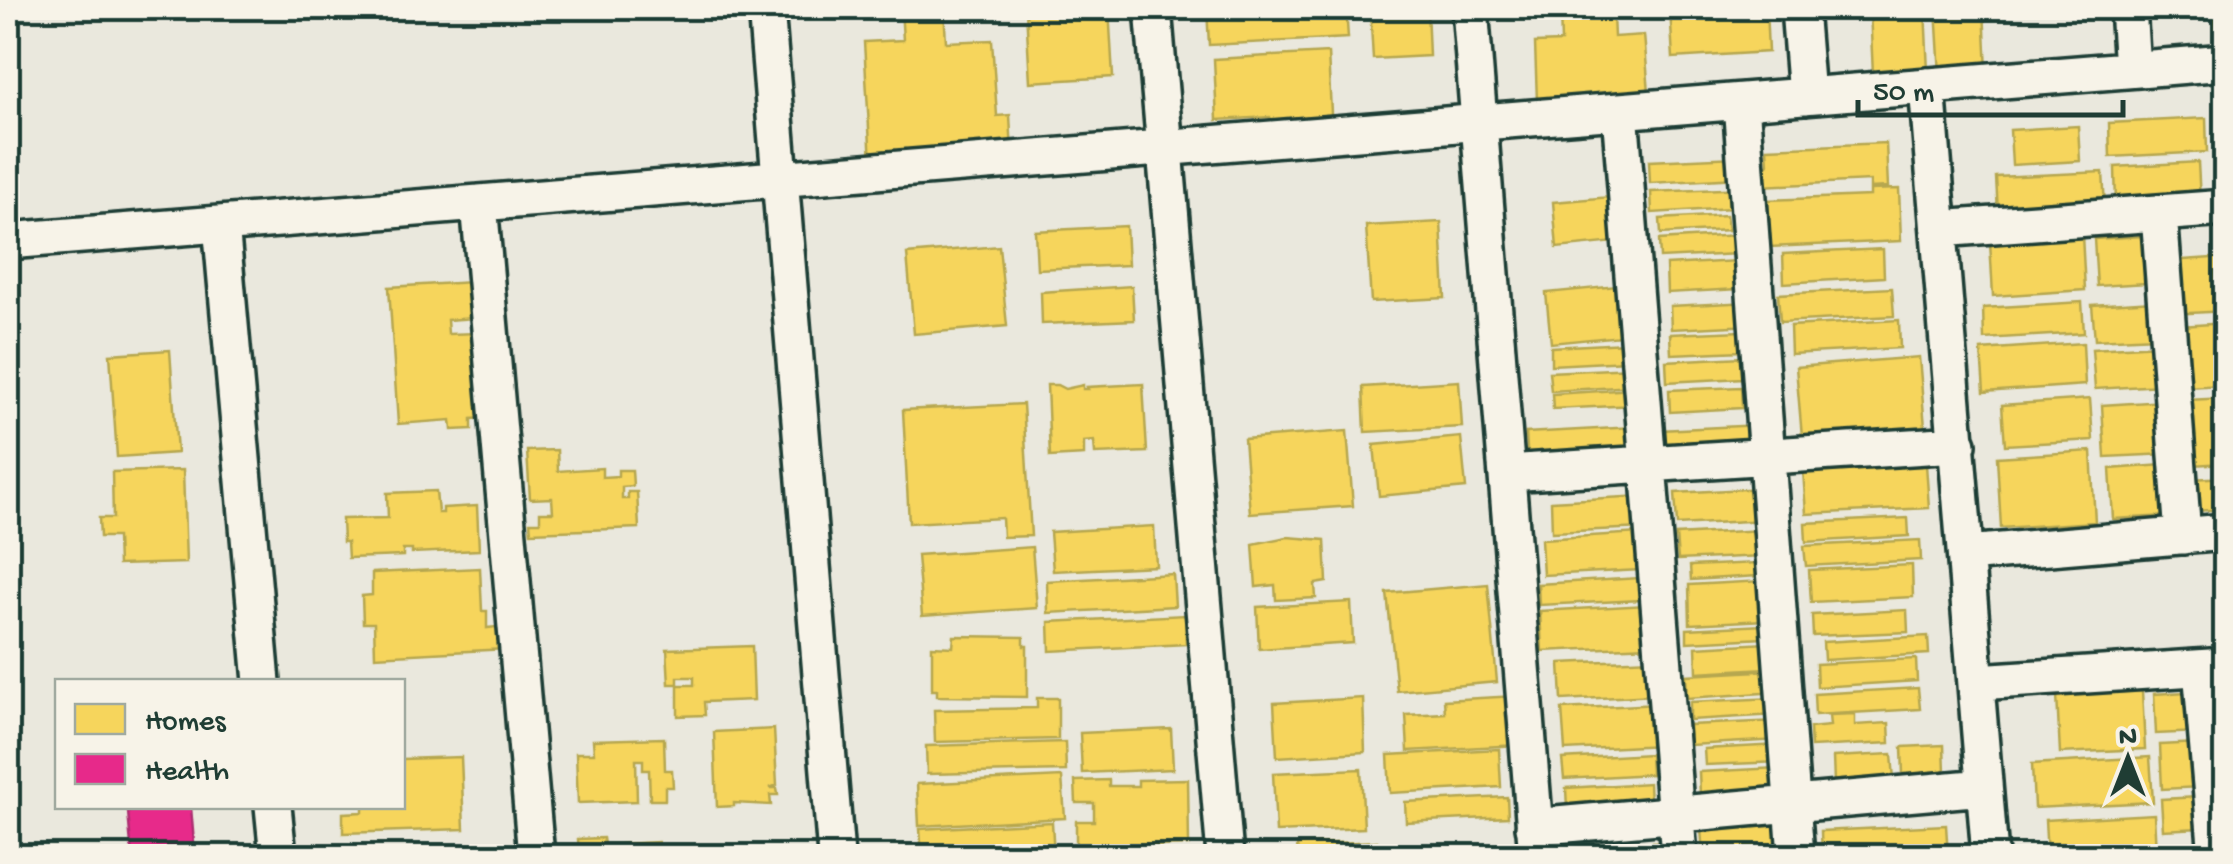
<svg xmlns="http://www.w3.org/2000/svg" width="2233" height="864" viewBox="0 0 2233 864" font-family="'Gochi Hand',sans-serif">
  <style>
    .homes { fill: #f6d55c; stroke: #b6a750; stroke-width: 2.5 }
    .health { fill: #e7298a; stroke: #ab2f70; stroke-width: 2.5 }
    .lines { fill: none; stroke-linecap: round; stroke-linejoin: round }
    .minor-casing { stroke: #1f3d34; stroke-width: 42 }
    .minor { stroke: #f7f3e8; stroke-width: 35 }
  </style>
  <rect width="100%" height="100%" fill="#eae8dd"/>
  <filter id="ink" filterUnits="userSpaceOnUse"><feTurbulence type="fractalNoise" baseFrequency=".01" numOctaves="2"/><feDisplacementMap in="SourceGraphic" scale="20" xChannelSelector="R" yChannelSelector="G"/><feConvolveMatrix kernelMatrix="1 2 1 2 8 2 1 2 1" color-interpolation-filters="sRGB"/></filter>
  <g filter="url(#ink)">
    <path class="homes" d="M901 8H944L946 42 992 40 997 116 1010 115 1012 155 871 162 864 42 903 40Z
      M1109 8 1113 77 1030 82 1026 10Z
      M1207 8H1346L1348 38 1209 45Z
      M1370 8H1427L1429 56 1373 59Z
      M1524 8H1640V14L1613 15 1614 37 1644 35 1649 92 1537 102 1535 43 1561 42 1560 11 1524 13Z
      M1670 8H1766L1768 52 1673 58Z
      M1925 8 1928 72 1873 75 1870 10Z
      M1936 8H1984L1987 72 1940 75Z
      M2214 8H2226V37H2215Z
      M1328 53 1332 133 1271 136 1270 117 1217 120 1214 59Z
      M2206 118 2207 152 2110 157 2109 123Z
      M2078 126 2080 161 2012 165 2010 130Z
      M1886 143 1888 187 1870 188V181L1759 186 1758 166 1768 165 1767 148Z
      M1737 157 1738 178 1650 183 1649 161Z
      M2198 162 2200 201 2116 206 2115 167Z
      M2103 172 2105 207 1998 213 1996 177Z
      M1745 188 1747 207 1652 213 1651 192Z
      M1899 189 1901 241 1769 247 1767 200 1870 196V190Z
      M1622 196 1626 241 1557 248 1553 202Z
      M1726 215 1728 230 1661 234 1660 219Z
      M1441 222 1445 298 1371 302 1366 226Z
      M1126 226 1128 265 1037 269 1035 231Z
      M1737 235 1738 254 1660 258 1659 240Z
      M2082 235 2085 290 1993 296 1990 241Z
      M2144 236 2147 283 2097 286 2094 239Z
      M999 246 1007 326 914 334 907 254Z
      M1883 249 1884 277 1784 283 1783 254Z
      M2226 257V311L2172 314 2169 261Z
      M1738 261 1739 289 1667 293 1666 265Z
      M472 282 474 318 447 320 448 334 479 333 484 418 472 419V429L452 430 451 420 398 424 389 287Z
      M1627 285 1632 335 1551 343 1546 293Z
      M1132 286 1134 320 1042 324 1041 292Z
      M1892 288 1894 316 1780 322 1778 294Z
      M2153 301 2155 337 2095 340 2092 305Z
      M1751 302 1753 325 1671 329 1670 306Z
      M2082 302 2084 333 1984 339 1983 308Z
      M1899 320 1900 348 1791 354 1790 326Z
      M2226 323V385L2184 387 2181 326Z
      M1742 331 1743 351 1671 354 1670 334Z
      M1626 343 1627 361 1551 365V347Z
      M2083 343 2085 385 1984 392 1981 350Z
      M2158 345 2161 385 2095 389 2092 349Z
      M170 350 177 453 117 457 110 354Z
      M1742 357 1743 378 1667 382 1666 361Z
      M1919 357 1925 427 1802 437 1796 367Z
      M1633 368 1634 386 1551 391 1549 372Z
      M1459 381 1462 427 1365 432 1363 387Z
      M1143 384 1147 452 1095 454 1094 441 1084 442V455L1050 457 1047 385H1057L1065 389 1083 385V389H1088L1087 387Z
      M1741 387 1742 408 1670 412 1669 390Z
      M1634 389 1635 405 1553 409 1552 394Z
      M2226 398V463L2192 465 2188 400Z
      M2090 399 2093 440 2005 445 2002 405Z
      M2164 401 2168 454 2105 457 2102 405Z
      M1023 404 1031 536 1003 537 1002 518 909 523 903 410Z
      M1760 425 1762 459 1662 464 1660 430Z
      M1634 427 1636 460 1528 465 1526 433Z
      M1347 431 1353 506 1250 513 1244 439Z
      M1461 437 1466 488 1379 496 1374 445Z
      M557 450 558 471 602 468V477L618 476V470H632L633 486 622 487V499H628V492H637L639 528 531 532 530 522H540V512H553L552 498 530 499 527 451Z
      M2091 451 2095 522 2001 528 1997 457Z
      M1926 464 1929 508 1806 514 1803 470Z
      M2163 465 2167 516 2113 519 2110 469Z
      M183 470 186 563 118 565 117 537H100L99 518H113L112 472Z
      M2226 477V509L2194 511 2192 479Z
      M1763 488 1765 520 1677 525 1675 493Z
      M436 491 438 513H443V508L477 506 479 550 412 553V550H403V556L348 558 347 542H343L342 519 388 518 387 493Z
      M1643 496 1644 528 1552 532 1551 501Z
      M1908 518 1909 536 1806 542 1805 523Z
      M1154 526 1156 566 1053 571 1050 532Z
      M1761 530 1762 556 1678 560 1676 535Z
      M1640 533 1641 570 1543 575 1541 539Z
      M1287 537 1325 540 1327 582 1315 584 1316 598 1276 600 1275 585 1256 587 1253 544Z
      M1920 540 1921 560 1806 566 1804 546Z
      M1032 547 1037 608 922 616 917 555Z
      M1758 563V576L1691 580 1690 566Z
      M1912 565 1913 597 1811 602 1809 570Z
      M480 568 482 611H487V628L497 627 496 611 504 610 506 649 375 656 374 623H363L362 596 372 595V573Z
      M1173 574 1175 606 1048 613 1047 581Z
      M1640 578 1642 600 1539 605 1538 584Z
      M1763 581 1765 620 1690 624 1689 585Z
      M1488 584 1497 682 1397 691 1387 593Z
      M1351 602 1353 643 1259 649 1257 607Z
      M1647 605 1649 646 1542 651 1540 611Z
      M1907 610 1908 632 1813 636 1812 615Z
      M1185 615 1186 644 1050 651 1049 622Z
      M1764 625V638L1687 642V629Z
      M954 636 1024 637V646H1027V697L937 696V690H932V646L953 647Z
      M1928 636 1929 654 1824 660 1823 642Z
      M1767 643 1768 668 1697 672 1696 647Z
      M752 646 754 700 704 702 705 715 678 716V685H694V677H678V684H669L667 649Z
      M1653 659 1655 695 1562 700 1560 663Z
      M1916 659 1917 681 1817 687 1816 664Z
      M1777 670 1778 692 1687 698 1686 675Z
      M1918 688 1920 709 1815 715 1814 694Z
      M2219 690 2221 731 2156 734 2154 694Z
      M2142 691 2145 749 2060 753 2057 695Z
      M1516 696 1519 745 1408 751 1406 715 1445 713 1444 700Z
      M1037 698H1058V739L935 742 934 710 1037 708Z
      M1363 698 1365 752 1277 757 1274 703Z
      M1775 698 1776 715 1690 720V702Z
      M1658 704 1661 745 1565 750 1562 709Z
      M1855 714V725L1889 723 1890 743 1811 747 1810 728 1830 726 1829 715Z
      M1779 721 1780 740 1690 745 1689 725Z
      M774 729 777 785 770 788H777L778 795H770L771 805 734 803V806L717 807 714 732Z
      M1171 729 1173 769 1082 773 1080 733Z
      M664 738 665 770H672L673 787H665V800H650L649 770H643V760H636L637 801 578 803 576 753H594L593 740Z
      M1065 742 1066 771 927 774 926 746Z
      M2217 742 2219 786 2162 789 2160 745Z
      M1780 745 1781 762 1705 765 1704 749Z
      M1944 745 1945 772 1903 774 1902 747Z
      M1499 749 1501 787 1390 793 1388 755Z
      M1650 754 1651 774 1564 779 1562 759Z
      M1892 754 1894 780 1834 783 1833 757Z
      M461 757 464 829 343 833V813L363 812V806H402V759Z
      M2150 757 2153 802 2034 808 2032 764Z
      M1778 768 1779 790 1700 794 1699 772Z
      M1361 769 1364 828 1276 832 1273 773Z
      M1062 777 1065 818 919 826 917 784Z
      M1188 779 1189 845 1146 846V855L1125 856V846L1076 847V821H1094V803H1076L1075 781 1109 780V786H1138V780Z
      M1649 783 1650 805 1567 809 1566 788Z
      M2218 796 2220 827 2163 830 2161 799Z
      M1507 797 1508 817 1406 822 1405 802Z
      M2154 814 2156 852 2047 856 2045 820Z
      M1052 822 1054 856H922L920 829Z
      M1789 823 1791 856H1703L1701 828Z
      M1946 825 1948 856H1822L1821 831Z
      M603 838 604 845 658 842 660 856H579L578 839Z
      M1377 841 1378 856H1298L1297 845Z
      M1674 841 1675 856H1572L1571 846Z
      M2218 842 2219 856H2169L2168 845Z"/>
    <path class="health" d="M191 807 195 856H132L128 812Z"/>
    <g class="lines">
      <defs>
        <path id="minor" d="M766 8 836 856
          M1153 8 1225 856
          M1470 8 1537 856
          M1799 8 1806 96
          M2128 8 2132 69
          M1927 86 1990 856
          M1741 102 1796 856
          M1620 111 1679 856
          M479 203 536 856
          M2159 213 2183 536
          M221 224 262 682
          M1939 229 2226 208
          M8 241 2226 62
          M1507 473 1958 444
          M1966 554 2226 532
          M2201 668 2217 856
          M1977 682 2226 666
          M273 806 278 856
          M1534 827 1984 787"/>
      </defs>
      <use href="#minor" class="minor-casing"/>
      <use href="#minor" class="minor"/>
    </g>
  </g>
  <rect width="2233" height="864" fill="none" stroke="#f7f3e8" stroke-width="40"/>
  <rect x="20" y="20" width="2193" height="824" fill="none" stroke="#1f3d34" stroke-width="4" filter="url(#ink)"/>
  <rect x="55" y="679" width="350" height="130" fill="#f7f3e8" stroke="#a1aaa0" stroke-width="2.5"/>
  <rect x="75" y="704" width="50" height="30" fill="#f6d55c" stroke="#a1aaa0" stroke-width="2.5"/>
  <text x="145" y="729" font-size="30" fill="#1f3d34">Homes</text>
  <rect x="75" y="754" width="50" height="30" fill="#e7298a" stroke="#a1aaa0" stroke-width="2.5"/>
  <text x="145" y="779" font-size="30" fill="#1f3d34">Health</text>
  <g transform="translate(2128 759)" stroke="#f7f3e8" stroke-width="8" paint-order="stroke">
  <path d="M0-8L18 38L0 25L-18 38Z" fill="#1f3d34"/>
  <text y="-15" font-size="28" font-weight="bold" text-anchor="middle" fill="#1f3d34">N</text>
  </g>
  <path d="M1858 100v15h265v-15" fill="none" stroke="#1f3d34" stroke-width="5"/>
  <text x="1873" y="100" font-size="30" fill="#1f3d34" stroke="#f7f3e8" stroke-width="8" paint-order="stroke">50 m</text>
</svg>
